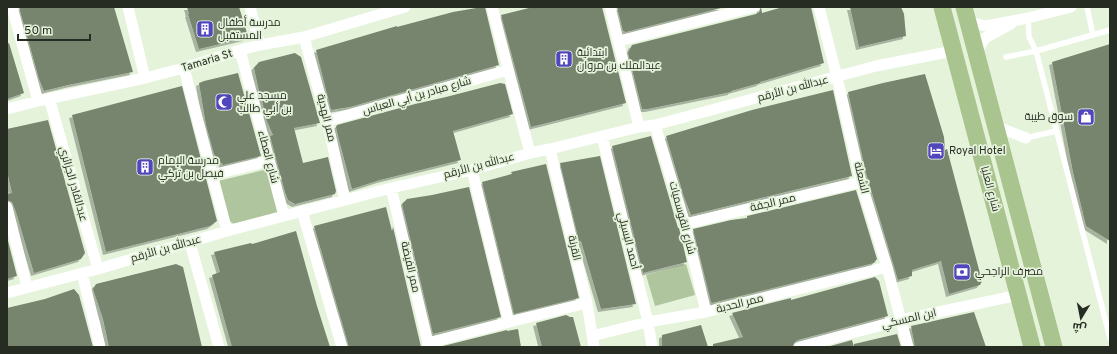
<svg xmlns="http://www.w3.org/2000/svg" width="1117" height="354" viewBox="0 0 1117 354" font-family="Overpass,Cairo,sans-serif">
  <style>
    .green { fill: #afc59e }
    .building { fill: #77846e; filter: url(#shadow) }
    .lines { fill: none; stroke-linecap: round; stroke-linejoin: round }
    .service { stroke: #fff; stroke-width: 5.5 }
    .minor { stroke: #fff; stroke-width: 11 }
    .primary { stroke: #a9c48e; stroke-width: 17 }
    .labels { text-anchor: middle; dominant-baseline: central; stroke-width: 3.5; stroke-linejoin: round; paint-order: stroke }
    .poi-label { font-size: 11px; fill: #272c23; stroke: #e5f3db; text-anchor: start }
    .street-label { font-size: 11px; fill: #272c23; stroke: #e5f3db }
  </style>
  <defs>
    <filter id="shadow"><feDropShadow dx="-3" dy="3" stdDeviation="0" flood-color="#0004"/></filter>
  </defs>
  <rect width="100%" height="100%" fill="#e5f3db"/>
  <path class="green" d="M268 169 279 213 234 224 228 220 218 181Z
    M686 264 695 295 655 306 646 275Z"/>
  <path class="building" d="M19 7H114L133 72 68 85 44 91 39 79Z
    M187 7H239L247 33 246 38 199 49 188 14H189Z
    M482 7H485L499 65 350 107 331 110 316 50 397 26V27L453 12Z
    M533 7H602L626 103 531 127 501 15Z
    M617 7H725L626 32 623 31Z
    M761 7 762 13 783 7H811L824 63 760 82V83L731 91V92L648 109H642L628 53 632 45 756 14 759 12Z
    M850 7H901L904 14 906 36 859 47Z
    M9 43 24 93 7 99V44Z
    M1110 44V241L1086 226 1073 172 1052 62Z
    M295 53 301 57 320 123 294 128 303 163 328 157 336 191 335 194 295 204 288 200 285 192 270 136 273 135 266 119 262 100H261L254 68 259 62Z
    M238 73 261 156 223 165 214 154 206 125 199 83 204 81Z
    M925 74 944 137 945 150 947 149 982 281 980 285 949 294 941 261 912 270V276L898 280 866 173 848 92 883 83Z
    M500 83 505 84 513 114 453 131 461 160 380 180 352 189 339 140 336 127 337 125 415 104 446 97Z
    M182 86 217 221 210 226 106 252 72 115Z
    M833 90 852 176 691 215 684 197 666 136 752 110Z
    M48 120 85 253 81 259 34 273 16 212 12 202 7 200V194L12 193 7 171V129Z
    M651 136 678 228H679L687 262 643 273 612 146Z
    M600 156 636 304 601 309 581 241H579L560 163Z
    M546 164 579 298 514 314 482 182 512 174 511 172Z
    M469 187 501 317 433 334 402 204 407 199 432 195Z
    M856 190 877 259 874 263 712 303 711 302 693 229 731 220 747 218V216Z
    M386 207 392 231 393 227 421 347H349L314 226Z
    M296 231 317 306 330 347H232L212 275 220 272 214 252 251 243 252 244Z
    M7 237 17 276 7 279Z
    M176 264 183 267 202 347H109L103 319 93 289 96 284Z
    M875 277 879 281 888 316 798 340 795 342 793 346 790 347H713V344L743 337 732 313 791 298V300Z
    M74 289 79 295 93 347H7V308L45 299Z
    M974 312 986 347H915L911 326Z
    M566 315 570 317H573L581 347H542L536 323Z
    M701 325 708 347H662V335Z
    M518 329 521 347 443 346 507 330V331Z
    M897 334 901 347H854V344Z
    M852 340 854 347H827Z"/>
  <g class="lines">
    <path class="service" d="M1087 7 1093 35
      M1028 18 1029 37 1036 51 1110 30
      M1006 57 1036 51 1110 338
      M1026 138 1056 131"/>
    <path class="minor" d="M12 7 38 101
      M128 7 145 78
      M250 7 260 45
      M492 7 530 153
      M610 7 639 127
      M819 7 837 77 861 182 887 267 908 347
      M968 22 986 26 1028 18 1071 7
      M304 37 327 121 345 200
      M619 41 754 7
      M240 50 284 216
      M977 55V51L985 38 1011 24
      M184 68 227 231
      M49 98 98 269
      M7 109 38 101 145 78 184 68 240 50 260 45 304 37 405 7
      M327 121 508 70
      M655 125 685 224 706 312
      M995 126 1026 138
      M602 136 648 322 652 347
      M550 149 587 303 594 347
      M472 170 509 322
      M212 175 269 161
      M391 188 429 347
      M7 207 27 287
      M302 211 342 347
      M685 224 861 182
      M190 243 219 347
      M82 273 100 347
      M7 293 98 269 227 231 391 188 472 170 530 153 550 149 639 127 655 125 876 66 953 51
      M592 336 648 322 706 312 887 267
      M428 343 509 322 587 303
      M800 347 901 320 1019 295"/>
    <path class="primary" d="M942 7 1032 347
      M964 7 1054 347"/>
  </g>
  <defs>
    <symbol id="building-square" viewBox="-11 -11 22 22"><rect x="-9" y="-9" width="18" height="18" rx="4" fill="#5246bd" stroke="#e5f3db"/><path d="M-4-6H4V6H1V3H-1V6H-4ZM-2.5-4.3h1.7v1.8h-1.7ZM.8-4.3h1.7v1.8H.8ZM-2.5-1h1.7V.8h-1.7ZM.8-1h1.7V.8H.8Z" fill="#fff"/></symbol>
    <symbol id="mosque-square" viewBox="-11 -11 22 22"><rect x="-9" y="-9" width="18" height="18" rx="4" fill="#5246bd" stroke="#e5f3db"/><path d="M3.5-4.9A6 6 0 1 0 3.5 4.9A5 5 0 1 1 3.5-4.9Z" fill="#fff"/></symbol>
    <symbol id="shop-square" viewBox="-11 -11 22 22"><rect x="-9" y="-9" width="18" height="18" rx="4" fill="#5246bd" stroke="#e5f3db"/><path d="M-5-2.5h2.3a2.7 3.5 0 0 1 5.4 0H5L5.5 6h-11ZM-1.5-2.5h3a1.5 2.3 0 0 0-3 0Z" fill="#fff"/></symbol>
    <symbol id="hotel-square" viewBox="-11 -11 22 22"><rect x="-9" y="-9" width="18" height="18" rx="4" fill="#5246bd" stroke="#e5f3db"/><path d="M-6-4.5h1.5V1H6V5H4.5V3h-9V5H-6ZM-4 0a1.8 1.8 0 1 1 3.6 0ZM.5 0V-2.5h3Q6-2.5 6 0Z" fill="#fff"/></symbol>
    <symbol id="bank-square" viewBox="-11 -11 22 22"><rect x="-9" y="-9" width="18" height="18" rx="4" fill="#5246bd" stroke="#e5f3db"/><path d="M-6-4H6V4H-6ZM0-2.3a2.3 2.3 0 1 0 0 4.6a2.3 2.3 0 1 0 0-4.6Z" fill="#fff"/></symbol>
  </defs>
  <g fill-rule="evenodd">
    <use href="#building-square" x="195" y="19" width="20" height="20"/>
    <use href="#building-square" x="554" y="49" width="20" height="20"/>
    <use href="#mosque-square" x="214" y="92" width="20" height="20"/>
    <use href="#shop-square" x="1076" y="107" width="20" height="20"/>
    <use href="#hotel-square" x="926" y="141" width="20" height="20"/>
    <use href="#building-square" x="135" y="157" width="20" height="20"/>
    <use href="#bank-square" x="952" y="262" width="20" height="20"/>
  </g>
  <g class="labels">
    <g class="poi-label">
      <text x="218" y="23">مدرسة أطفال<tspan x="218" dy="13">المستقبل</tspan></text>
      <text x="577" y="53">ابتدائية<tspan x="577" dy="13">عبدالملك بن مروان</tspan></text>
      <text x="237" y="96">مسجد علي<tspan x="237" dy="13">بن أبي طالب</tspan></text>
      <text x="1073" y="117" text-anchor="end">سوق طيبة</text>
      <text x="949" y="151">Royal Hotel</text>
      <text x="158" y="161">مدرسة الإمام<tspan x="158" dy="13">فيصل بن تركي</tspan></text>
      <text x="975" y="272">مصرف الراجحي</text>
    </g>
    <g class="street-label">
      <text transform="translate(207 61) rotate(-17)">Tamaria St</text>
      <text transform="translate(793 89) rotate(-15)">عبدالله بن الأرقم</text>
      <text transform="translate(417 96) rotate(-16)">شارع مبادر بن أبي العباس</text>
      <text transform="translate(326 118) rotate(76)">ممر الهدية</text>
      <text transform="translate(268 157) rotate(75)">شارع العطاء</text>
      <text transform="translate(479 166) rotate(-15)">عبدالله بن الأرقم</text>
      <text transform="translate(861 178) rotate(76)">الشعلة</text>
      <text transform="translate(73 184) rotate(74)">عبدالقادر الجزائري</text>
      <text transform="translate(990 189) rotate(75)">شارع العليا</text>
      <text transform="translate(773 203) rotate(-13)">ممر الجفة</text>
      <text transform="translate(682 218) rotate(75)">شارع القوسميات</text>
      <text transform="translate(628 241) rotate(76)">أحمد البسيلي</text>
      <text transform="translate(574 248) rotate(77)">القرنة</text>
      <text transform="translate(166 249) rotate(-16)">عبدالله بن الأرقم</text>
      <text transform="translate(410 267) rotate(77)">ممر الفيضة</text>
      <text transform="translate(740 304) rotate(-14)">ممر الحدبة</text>
      <text transform="translate(909 319) rotate(-13)">ابن المسكي</text>
    </g>
  </g>
  <rect width="1117" height="354" fill="none" stroke="#272c23" stroke-width="16"/>
  <g transform="translate(1081 318) rotate(190)" stroke="#e5f3db" stroke-width="3" paint-order="stroke">
  <path d="M0-3L7 15L0 10L-7 15Z" fill="#272c23"/>
  <text y="-6" font-size="11" font-weight="bold" text-anchor="middle" fill="#272c23">ش</text>
  </g>
  <path d="M18 34v6h72v-6" fill="none" stroke="#272c23" stroke-width="2"/>
  <text x="24" y="34" font-size="12" fill="#272c23" stroke="#e5f3db" stroke-width="3" paint-order="stroke">50 m</text>
</svg>
